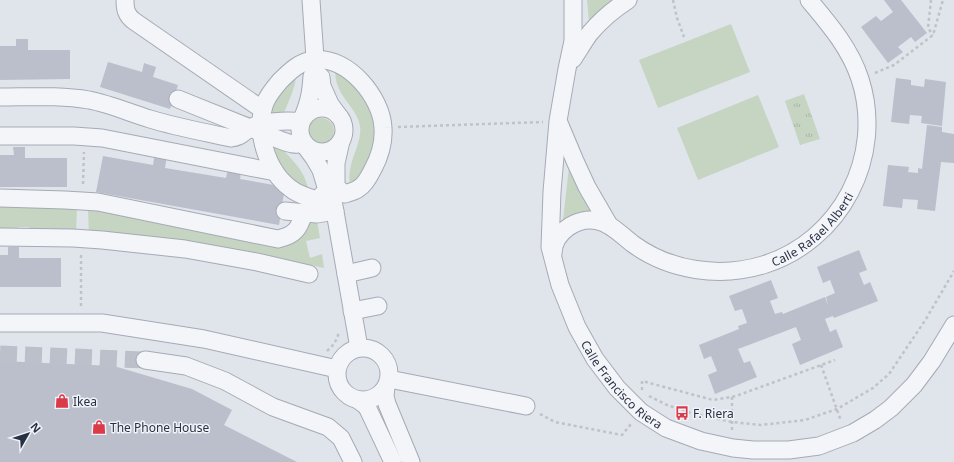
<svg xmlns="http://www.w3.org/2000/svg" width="954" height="462" viewBox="0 0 954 462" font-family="'Noto Sans',sans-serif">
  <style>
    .green { fill: #c5d5c1 }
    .park { fill: url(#park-tufts) }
    .building { fill: #babfcb }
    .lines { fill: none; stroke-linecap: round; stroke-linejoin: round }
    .minor-tunnel { stroke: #bbc0ca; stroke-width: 17; stroke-dasharray: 17 8; stroke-linecap: butt }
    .minor-casing { stroke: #a5aab6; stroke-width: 19 }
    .path { stroke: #bfc2c9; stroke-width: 2.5; stroke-dasharray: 3 3; stroke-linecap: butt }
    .minor { stroke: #f4f5f8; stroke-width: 17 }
    .labels { text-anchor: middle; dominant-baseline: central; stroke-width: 3; stroke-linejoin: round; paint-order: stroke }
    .street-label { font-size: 12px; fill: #273044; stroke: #f0f3f8 }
    .poi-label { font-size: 12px; fill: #273044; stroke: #f0f3f8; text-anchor: start }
  </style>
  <defs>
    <pattern id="park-tufts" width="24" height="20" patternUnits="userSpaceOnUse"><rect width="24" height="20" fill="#c5d5c1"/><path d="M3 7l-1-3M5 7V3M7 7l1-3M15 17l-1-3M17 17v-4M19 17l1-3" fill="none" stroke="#a9b7a7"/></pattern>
  </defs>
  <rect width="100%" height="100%" fill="#e0e4eb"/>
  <path class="green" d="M587 0H614L589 22Z
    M731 24 750 72 658 108 639 60Z
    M335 68 339 69 374 108 377 150 350 190C349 181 349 173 351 165 354 153 362 138 360 126 358 112 345 102 339 89 336 83 335 75 335 68Z
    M295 75C299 86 279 117 279 131 278 150 290 155 299 168 305 176 307 185 311 194L288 181 265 139 271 105Z
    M758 95 779 147 698 180 677 128Z
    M308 131a13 13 0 1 1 26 0a13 13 0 1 1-26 0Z
    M569 167 591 211 563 220Z
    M0 205 77 206 76 235 29 233V227H18L17 233 0 232Z
    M88 208 272 245 305 232 310 221H317L320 238 306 241 310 258 322 254 324 268 276 257 275 262 153 243 152 236H89Z"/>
  <path class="park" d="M804 94 820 139 800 145 785 101Z"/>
  <path class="building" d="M884 0H901L927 33 915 42 911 37 898 47 903 52 888 63 861 27 876 16 881 21 893 12Z
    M16 39H28V50H70V79L0 80V46H16Z
    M108 62 142 72 144 63 156 67 153 77 178 85 170 109 100 87Z
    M896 78 911 80V85L924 87 925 79 946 82 942 126 921 123 922 116 910 115 909 124 891 122Z
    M927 125 942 127V132L954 134V163L941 162 935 211 917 209 918 200 903 199 902 208 883 206 888 165 909 167 908 172 918 173V168L922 169Z
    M13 147H25V158H67V187H0V155H14Z
    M155 153 167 155 165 168 226 178 228 169 241 172 240 179 285 187 279 225 96 192 103 156 153 165Z
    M8 247H19V258H61V287H0V255H8Z
    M859 250 867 270 859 273 864 285 870 282 878 301 834 318 833 316 825 319 830 332 836 329 843 347 800 365 792 344 801 340 796 327 738 349 744 363 750 361 757 377 715 394 708 375 717 371 711 356 704 359 699 345 739 329 738 326 747 323 742 309 735 311 729 296 771 280 778 298 770 301 775 314 782 312 783 314 825 297 828 306 826 297 835 293 830 280 823 283 817 267Z
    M0 361 114 366 192 389 232 410 224 425 297 462H0Z"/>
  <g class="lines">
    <path class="minor-tunnel" d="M0 354 145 360"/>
    <defs>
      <g id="minor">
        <path d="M125 0C125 9 126 15 134 21L263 110"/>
        <path d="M311 0 316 73 321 77 322 86 330 104 338 115"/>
        <path id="s1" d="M573 0V41L567 69 558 121 552 192 550 247 560 285 577 327 595 359 617 388 641 412 666 428 701 441 733 448 753 450H789L819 446 853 433 875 420 891 408 914 385 932 361 954 325"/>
        <path d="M573 59C579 50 584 41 590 33 601 20 614 9 628 0"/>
        <path d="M0 97C30 97 59 95 89 100 110 104 130 113 150 119 176 127 204 132 231 138 241 137 242 133 250 128 260 121 289 120 301 122"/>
        <path d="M178 99 280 140C288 143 295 146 304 143"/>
        <circle cx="322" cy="130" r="22"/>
        <path d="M302 119C309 103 311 93 312 76L316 73"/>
        <path d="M559 123 575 161 587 187 609 225"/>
        <path d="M0 136H74L102 138 275 172"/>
        <path d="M341 141 336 163V187L332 195 355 325 359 348"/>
        <path d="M305 146 314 158 321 170 327 190 332 195"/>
        <path d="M327 190 317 200C308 197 298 195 290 188 267 171 254 130 265 103 268 95 274 88 280 81 290 71 300 61 315 60 348 56 382 98 383 128 384 143 380 156 373 169 370 175 365 185 359 188 356 191 350 192 345 194L336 187"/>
        <path d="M0 198 65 200 98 202 278 239C295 235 299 229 304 213"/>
        <path d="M285 211 317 214 335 211"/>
        <path d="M0 237 73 238 102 240 185 249 257 262 309 274"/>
        <path id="s2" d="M553 254C553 232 578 216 598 221 612 224 622 236 633 244 670 271 720 278 763 265 841 241 885 156 860 79 850 48 829 24 809 0"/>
        <path d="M346 274 372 268"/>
        <path d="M352 311 378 306"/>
        <path d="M0 323H102L204 339 337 369"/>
        <circle cx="363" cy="374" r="26"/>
        <path d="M145 360 186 366 225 381 273 407 328 427 341 438 353 462"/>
        <path d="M389 379 526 406"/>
        <path d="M386 387 385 396 387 404 411 462"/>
        <path d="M358 400 365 405 368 409 393 462"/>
      </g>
    </defs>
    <use href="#minor" class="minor-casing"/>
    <path class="path" d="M673 0 677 18 684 37
      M931 0 928 28 933 35
      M875 73 894 65 933 35 943 0
      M398 127 543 122
      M83 184 84 152
      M81 306V253
      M327 351C333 346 337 340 339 332
      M821 365 841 421
      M642 390V381L713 400 736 396 835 360
      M649 396 667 405 691 413 732 422 761 425 805 420 837 409 873 388 889 374 926 319 954 271
      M732 397V432
      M540 414 555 422 622 435 631 424"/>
    <use href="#minor" class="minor"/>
  </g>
  <defs>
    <symbol id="shop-bare" viewBox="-9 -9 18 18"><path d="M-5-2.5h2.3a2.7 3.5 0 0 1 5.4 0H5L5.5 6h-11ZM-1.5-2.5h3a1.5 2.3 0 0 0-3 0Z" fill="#dc3949" stroke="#f0f3f8" stroke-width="2.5" paint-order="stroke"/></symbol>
    <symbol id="bus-bare" viewBox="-9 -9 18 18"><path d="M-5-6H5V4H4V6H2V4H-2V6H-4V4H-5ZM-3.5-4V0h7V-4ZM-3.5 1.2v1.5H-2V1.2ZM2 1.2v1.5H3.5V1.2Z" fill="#dc3949" stroke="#f0f3f8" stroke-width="2.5" paint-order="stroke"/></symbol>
  </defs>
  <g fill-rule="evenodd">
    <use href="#shop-bare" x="52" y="391" width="20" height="20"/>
    <use href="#bus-bare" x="672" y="403" width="20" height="20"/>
    <use href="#shop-bare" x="89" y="417" width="20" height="20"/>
  </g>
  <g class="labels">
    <g class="street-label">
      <text stroke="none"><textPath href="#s2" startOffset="304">Calle Rafael Alberti</textPath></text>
      <text stroke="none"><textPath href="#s1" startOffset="407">Calle Francisco Riera</textPath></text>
    </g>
    <g class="poi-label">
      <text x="73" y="401">Ikea</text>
      <text x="693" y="413">F. Riera</text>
      <text x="110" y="427">The Phone House</text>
    </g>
  </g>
  <g transform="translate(28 434) rotate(51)" stroke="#f0f3f8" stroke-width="3" paint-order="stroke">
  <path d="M0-3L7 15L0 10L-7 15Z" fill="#273044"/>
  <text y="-6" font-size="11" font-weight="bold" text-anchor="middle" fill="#273044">N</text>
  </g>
</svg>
